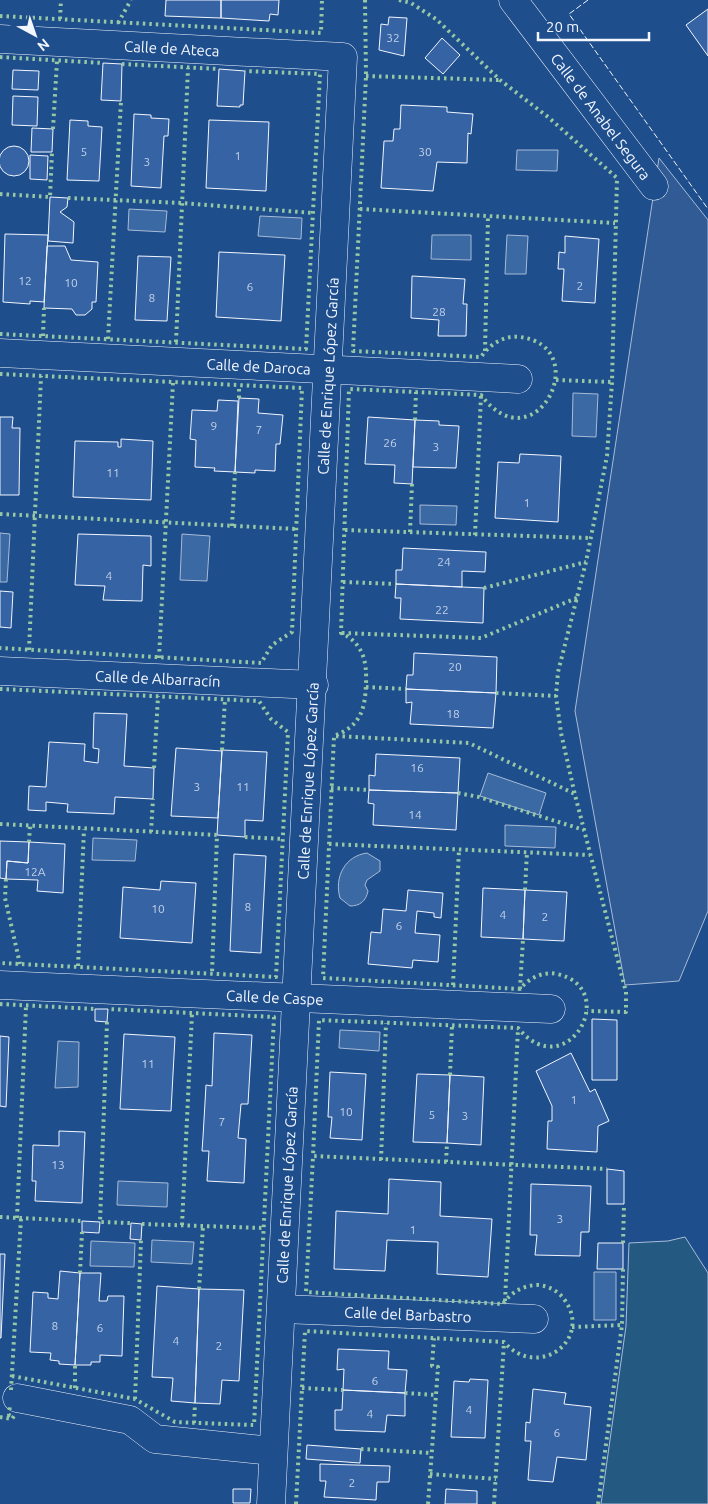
<svg xmlns="http://www.w3.org/2000/svg" width="708" height="1504" viewBox="0 0 708 1504" font-family="Ubuntu,sans-serif">
  <style>
    .green { fill: #245a82; stroke: #a8bbd7 }
    .parking { fill: #305b95; stroke: #a8bbd7 }
    .water { fill: #3b69a3; stroke: #a8bbd7 }
    .building { fill: #3563a3; stroke: #f2f6ff }
    .lines { fill: none; stroke-linecap: round; stroke-linejoin: round }
    .minor-casing { stroke: #f2f6ff; stroke-width: 29 }
    .minor { stroke: #1f4e8c; stroke-width: 28 }
    .hedge { stroke: #97c8a6; stroke-width: 4; stroke-dasharray: 2.5 4; stroke-linecap: butt }
    .fence { stroke: #f2f6ff; stroke-width: 1; stroke-dasharray: 6 2.5; stroke-linecap: butt }
    .labels { text-anchor: middle; dominant-baseline: central; stroke-width: 4; stroke-linejoin: round; paint-order: stroke }
    .number-label { font-size: 12px; fill: #c3d1e8 }
    .street-label { font-size: 15px; fill: #f2f6ff; stroke: #1f4e8c }
  </style>
  <rect width="100%" height="100%" fill="#1f4e8c"/>
  <path class="green" d="M685 1237 708 1273V1504H601L626 1326 629 1243 668 1241Z"/>
  <path class="parking" d="M659 158 708 220V911L679 981 625 985 575 711Z"/>
  <path class="water" d="M517 150H558L557 171 516 170Z
    M129 209 167 211 165 232 128 230Z
    M260 216 302 218 301 239 258 236Z
    M432 235H471V260L431 259Z
    M507 235 528 236 526 274H505Z
    M573 393 598 394 596 437 572 436Z
    M420 505 457 506 456 525 420 524Z
    M0 533 10 534 7 582H0Z
    M182 534 210 536 207 581 180 580Z
    M488 773 546 793 539 815 480 796Z
    M505 825 556 827 555 848 505 846Z
    M93 838 137 840 135 861 92 860Z
    M367 853 380 861V871L367 880 365 885 368 891C366 901 360 906 350 906L340 898C334 877 345 856 367 853Z
    M340 1030 380 1032 379 1051 339 1048Z
    M58 1041 79 1042 78 1087 55 1088Z
    M118 1181 168 1183 167 1207 117 1205Z
    M152 1240 194 1242 192 1264 151 1262Z
    M91 1241 135 1243 134 1267 90 1266Z
    M594 1272H616V1320H594Z"/>
  <path class="building" d="M166 0H221V18L165 16Z
    M221 0H279L278 15 270 14 269 21 221 18Z
    M708 9V56L686 25Z
    M389 17 407 18 404 56 379 50 381 24 388 25Z
    M442 38 460 55 443 74 425 58Z
    M103 63 122 64 121 101 101 100Z
    M219 69 245 71 243 105H240V107L217 106Z
    M13 70 39 71 38 90 12 89Z
    M13 96 38 97 37 126 12 125Z
    M401 105 447 107V112L473 114 471 134 468 133 467 163 437 162 433 191 381 188 384 141H393L394 129H400Z
    M134 114 151 115V118L169 119 168 136H164L161 188 131 186Z
    M70 120 88 121V126L102 127 99 181 67 180Z
    M209 120 269 122 266 191 206 188Z
    M32 128 53 129 52 152H31Z
    M-1 161a15 15 0 1 1 30 0a15 15 0 1 1-30 0Z
    M30 155 48 156 47 180 30 179Z
    M50 197 68 198 67 207 60 212 74 222 73 243 48 241Z
    M5 234 48 235 44 302 30 301V304L3 302Z
    M565 236 599 239 595 303 562 301 564 269H558L559 252 565 253Z
    M47 246H65L71 260 98 262 96 302H92V309L85 315H76L72 309 44 308Z
    M219 252 285 255 281 321 216 317Z
    M138 256 171 257 167 321 135 320Z
    M412 276 465 279 463 304H467L466 336H438L439 320 411 318Z
    M239 398 259 399 258 413 283 415 280 444H276L275 471 255 470V473L235 472Z
    M218 400 238 401 235 472 214 471 215 468 195 467 196 440 190 439 192 410 217 411Z
    M0 417H13L12 428H20L19 495H0Z
    M368 417 415 420 412 484 394 483 395 465 365 464Z
    M415 420 439 421V425L459 426 456 468 413 467Z
    M121 439 153 441 151 500 73 497 75 441 118 442V447H121Z
    M520 454 561 456 558 522 495 518 498 462 519 463Z
    M78 534 151 536V566L143 565 142 601 103 600 105 586 75 585Z
    M403 548 486 552 485 572 462 571V587L396 584V570H402Z
    M396 584 484 588 483 623 400 619 401 598H395Z
    M0 591 13 592 11 628 0 627Z
    M414 653 497 657 496 693 406 689 407 675H413Z
    M406 689 496 693 493 728 410 724 412 702 406 703Z
    M94 713 127 714 124 766 154 768 153 799 115 797 114 814 67 812 68 804 46 802V811L28 810 29 786 46 787 49 742 85 744 84 761 98 763 99 749 93 748Z
    M176 748 222 751 218 818 171 816Z
    M222 750 267 752 263 821 245 820V837L217 835Z
    M376 754 460 758 458 793 369 790V775L375 776Z
    M369 790 458 793 456 830 373 825 374 804 368 803Z
    M0 841 29 842 28 863 7 861 6 879 0 878Z
    M29 842 65 844 63 893 37 891 38 880 6 879 7 861 28 863Z
    M234 854 266 856 261 953 230 951Z
    M161 881 196 883 192 943 120 938 123 887 160 890Z
    M483 888 525 890 523 939 481 937Z
    M408 890 443 893 441 918 434 917V913L417 911 415 933 440 935 438 962 413 960 412 968 368 964 371 932 381 933 383 909 406 911Z
    M525 890 567 892 564 941 523 939Z
    M95 1009H108L107 1022 95 1021Z
    M592 1019 617 1020V1080H592Z
    M214 1033 252 1035 248 1104H241L238 1138 246 1139 244 1183 207 1181 209 1151H202L203 1137 206 1085 212 1086Z
    M124 1034 175 1037 171 1111 120 1109Z
    M0 1036 9 1037 6 1107 0 1106Z
    M571 1053 590 1092 595 1089 609 1121 598 1126 597 1152 547 1149 548 1121H552V1106L536 1071Z
    M330 1072 366 1074 362 1140 330 1138 332 1117H328Z
    M417 1074 450 1075 447 1143 413 1142Z
    M450 1075 484 1077 481 1145 447 1143Z
    M59 1131 85 1132 82 1203 35 1201 36 1181H32L33 1145 59 1146Z
    M607 1169 624 1171V1204H607Z
    M389 1179 441 1182 440 1216 492 1219 488 1277 437 1274 438 1242 387 1240 385 1271 334 1269 336 1211 388 1214Z
    M531 1184 591 1186 589 1232H581L580 1256 535 1255 537 1235H530Z
    M82 1221 100 1222 99 1233 82 1232Z
    M131 1223 142 1224 141 1240 130 1239Z
    M598 1243H623V1269H597Z
    M0 1254H5L1 1338H0Z
    M60 1271 80 1273 75 1365 59 1364V1361L50 1360 51 1353 30 1352 33 1292 48 1293V1298L58 1299Z
    M80 1273H101L99 1301H107L108 1296H124L122 1356 100 1355V1362H91V1365H75Z
    M157 1286 199 1289 195 1403 171 1401 173 1378 152 1377Z
    M199 1289 244 1290 239 1381 222 1380 220 1404 195 1403Z
    M338 1349 389 1351 388 1369 407 1370 405 1393 343 1390 344 1369 337 1370Z
    M470 1379 488 1380 485 1438 451 1437 454 1381 469 1382Z
    M533 1389 566 1393 564 1404 591 1407 586 1460 557 1457 553 1482 528 1480 531 1441H525L526 1422 530 1423Z
    M343 1390 405 1393V1416L387 1415 385 1432 335 1430V1410H342Z
    M307 1445 361 1449 360 1463 306 1459Z
    M320 1464 390 1466 389 1482H377L376 1500 324 1497 326 1481H320Z
    M233 1489H251L250 1503H233Z
    M446 1489 477 1491V1504H445Z"/>
  <g class="lines">
    <defs>
      <g id="minor">
        <path id="s1" d="M513 0 654 186"/>
        <path id="s2" d="M0 39 343 57 271 1504"/>
        <path id="s3" d="M0 353 518 379"/>
        <path id="s4" d="M0 671 314 685"/>
        <path id="s5" d="M0 985 551 1009"/>
        <path id="s6" d="M282 1309 534 1319"/>
        <path d="M17 1398 130 1420 155 1439 272 1451"/>
      </g>
    </defs>
    <use href="#minor" class="minor-casing"/>
    <use href="#minor" class="minor"/>
    <path class="hedge" d="M365 0 366 76 353 351 481 357C490 344 504 335 520 337 596 347 535 467 481 395L349 389 341 633C363 643 367 661 366 684 365 711 360 726 334 736L323 978 520 989C529 978 543 971 557 974 622 988 567 1087 518 1028L319 1020 313 1156 607 1169
      M399 0 411 3 436 19 500 80 548 117 617 178 612 382 607 456 586 562 558 672 556 696 561 733 575 795 626 992V1012L587 1011
      M0 16 321 33 322 0
      M60 19 61 0
      M118 23 131 0
      M0 57 103 63
      M122 64 219 69
      M366 76 499 80
      M53 129 57 61
      M0 194 50 197 52 152
      M68 198 182 203 313 213
      M360 209 615 223
      M0 334 306 349 320 74 245 71
      M43 336 44 308
      M108 339 121 101
      M176 342 188 68
      M485 351 488 216
      M0 374 302 388 292 632 272 645 261 663 0 648
      M556 380 612 382
      M239 398V385
      M415 420 416 392
      M0 514 296 529
      M232 526 235 472
      M345 530 591 538
      M410 532 412 484
      M475 535 481 395
      M343 582 396 584
      M484 588 586 562
      M342 633 481 638 579 597
      M29 650 41 376
      M159 658 173 382
      M366 687 406 689
      M0 689 259 701 271 719 288 732 276 977 0 963
      M496 693 556 696
      M336 736 469 743 575 794
      M222 750 225 699
      M154 768 158 696
      M331 788 369 790
      M458 793 479 797 584 830
      M0 824 217 835 212 973
      M151 832 153 799
      M245 837 283 839
      M29 842 30 826
      M329 844 590 855
      M6 879 5 898 20 964
      M525 890 527 852
      M78 966 84 829
      M453 985 459 849
      M520 989 523 939
      M0 1004 95 1009
      M107 1022 100 1222 131 1223
      M450 1075 452 1026
      M381 1160 386 1023
      M446 1162 447 1143
      M0 1217 82 1221
      M17 1218 26 1006
      M142 1224 263 1228
      M182 1225 192 1013
      M623 1243 624 1204
      M80 1273 82 1232
      M199 1289 203 1226
      M505 1301 518 1028
      M572 1327 622 1325
      M12 1376 135 1399 175 1422 254 1425 274 1017 108 1009
      M75 1388V1365
      M302 1388 343 1390
      M11 1390 21 1218
      M405 1393 436 1395
      M135 1399 141 1240
      M0 1417 12 1419 14 1416 9 1415 10 1405
      M194 1423 195 1403
      M361 1449 432 1453
      M430 1474 496 1479
      M296 1504 305 1331 504 1342C538 1381 594 1339 564 1299 558 1291 549 1286 538 1285 524 1285 511 1292 503 1304L306 1292 313 1156
      M428 1504 438 1367 432 1366 434 1337
      M494 1504 504 1342
      M598 1504 622 1325 623 1269"/>
    <path class="fence" d="M588 0 569 14 708 209"/>
  </g>
  <g class="labels">
    <g class="number-label">
      <text x="393" y="37">32</text>
      <text x="84" y="151">5</text>
      <text x="425" y="151">30</text>
      <text x="238" y="155">1</text>
      <text x="147" y="161">3</text>
      <text x="25" y="280">12</text>
      <text x="71" y="282">10</text>
      <text x="580" y="285">2</text>
      <text x="250" y="286">6</text>
      <text x="152" y="297">8</text>
      <text x="439" y="311">28</text>
      <text x="214" y="425">9</text>
      <text x="259" y="429">7</text>
      <text x="390" y="442">26</text>
      <text x="436" y="446">3</text>
      <text x="113" y="472">11</text>
      <text x="527" y="502">1</text>
      <text x="444" y="561">24</text>
      <text x="109" y="575">4</text>
      <text x="442" y="609">22</text>
      <text x="455" y="666">20</text>
      <text x="453" y="713">18</text>
      <text x="417" y="767">16</text>
      <text x="197" y="786">3</text>
      <text x="243" y="786">11</text>
      <text x="415" y="814">14</text>
      <text x="35" y="871">12A</text>
      <text x="248" y="906">8</text>
      <text x="158" y="908">10</text>
      <text x="503" y="914">4</text>
      <text x="545" y="916">2</text>
      <text x="399" y="925">6</text>
      <text x="148" y="1063">11</text>
      <text x="574" y="1099">1</text>
      <text x="346" y="1111">10</text>
      <text x="432" y="1114">5</text>
      <text x="465" y="1115">3</text>
      <text x="222" y="1121">7</text>
      <text x="58" y="1164">13</text>
      <text x="560" y="1218">3</text>
      <text x="413" y="1229">1</text>
      <text x="55" y="1325">8</text>
      <text x="100" y="1327">6</text>
      <text x="176" y="1340">4</text>
      <text x="219" y="1345">2</text>
      <text x="375" y="1380">6</text>
      <text x="469" y="1409">4</text>
      <text x="370" y="1413">4</text>
      <text x="557" y="1432">6</text>
      <text x="352" y="1482">2</text>
    </g>
    <g class="street-label">
      <text stroke="none"><textPath href="#s2" startOffset="172">Calle de Ateca</textPath></text>
      <text stroke="none"><textPath href="#s1" startOffset="146">Calle de Anabel Segura</textPath></text>
      <text stroke="none"><textPath href="#s3" startOffset="259">Calle de Daroca</textPath></text>
      <text transform="translate(328 376) rotate(-87)">Calle de Enrique López García</text>
      <text stroke="none"><textPath href="#s4" startOffset="158">Calle de Albarracín</textPath></text>
      <text transform="translate(308 781) rotate(-87)">Calle de Enrique López García</text>
      <text stroke="none"><textPath href="#s5" startOffset="275">Calle de Caspe</textPath></text>
      <text transform="translate(287 1185) rotate(-87)">Calle de Enrique López García</text>
      <text stroke="none"><textPath href="#s6" startOffset="126">Calle del Barbastro</textPath></text>
    </g>
  </g>
  <g transform="translate(35 35) rotate(140)" stroke="#1f4e8c" stroke-width="4" paint-order="stroke">
  <path d="M0-4L9 19L0 12L-9 19Z" fill="#f2f6ff"/>
  <text y="-8" font-size="14" font-weight="bold" text-anchor="middle" fill="#f2f6ff">N</text>
  </g>
  <path d="M538 32v8h111v-8" fill="none" stroke="#f2f6ff" stroke-width="2.5"/>
  <text x="546" y="32" font-size="15" fill="#f2f6ff" stroke="#1f4e8c" stroke-width="4" paint-order="stroke">20 m</text>
</svg>
